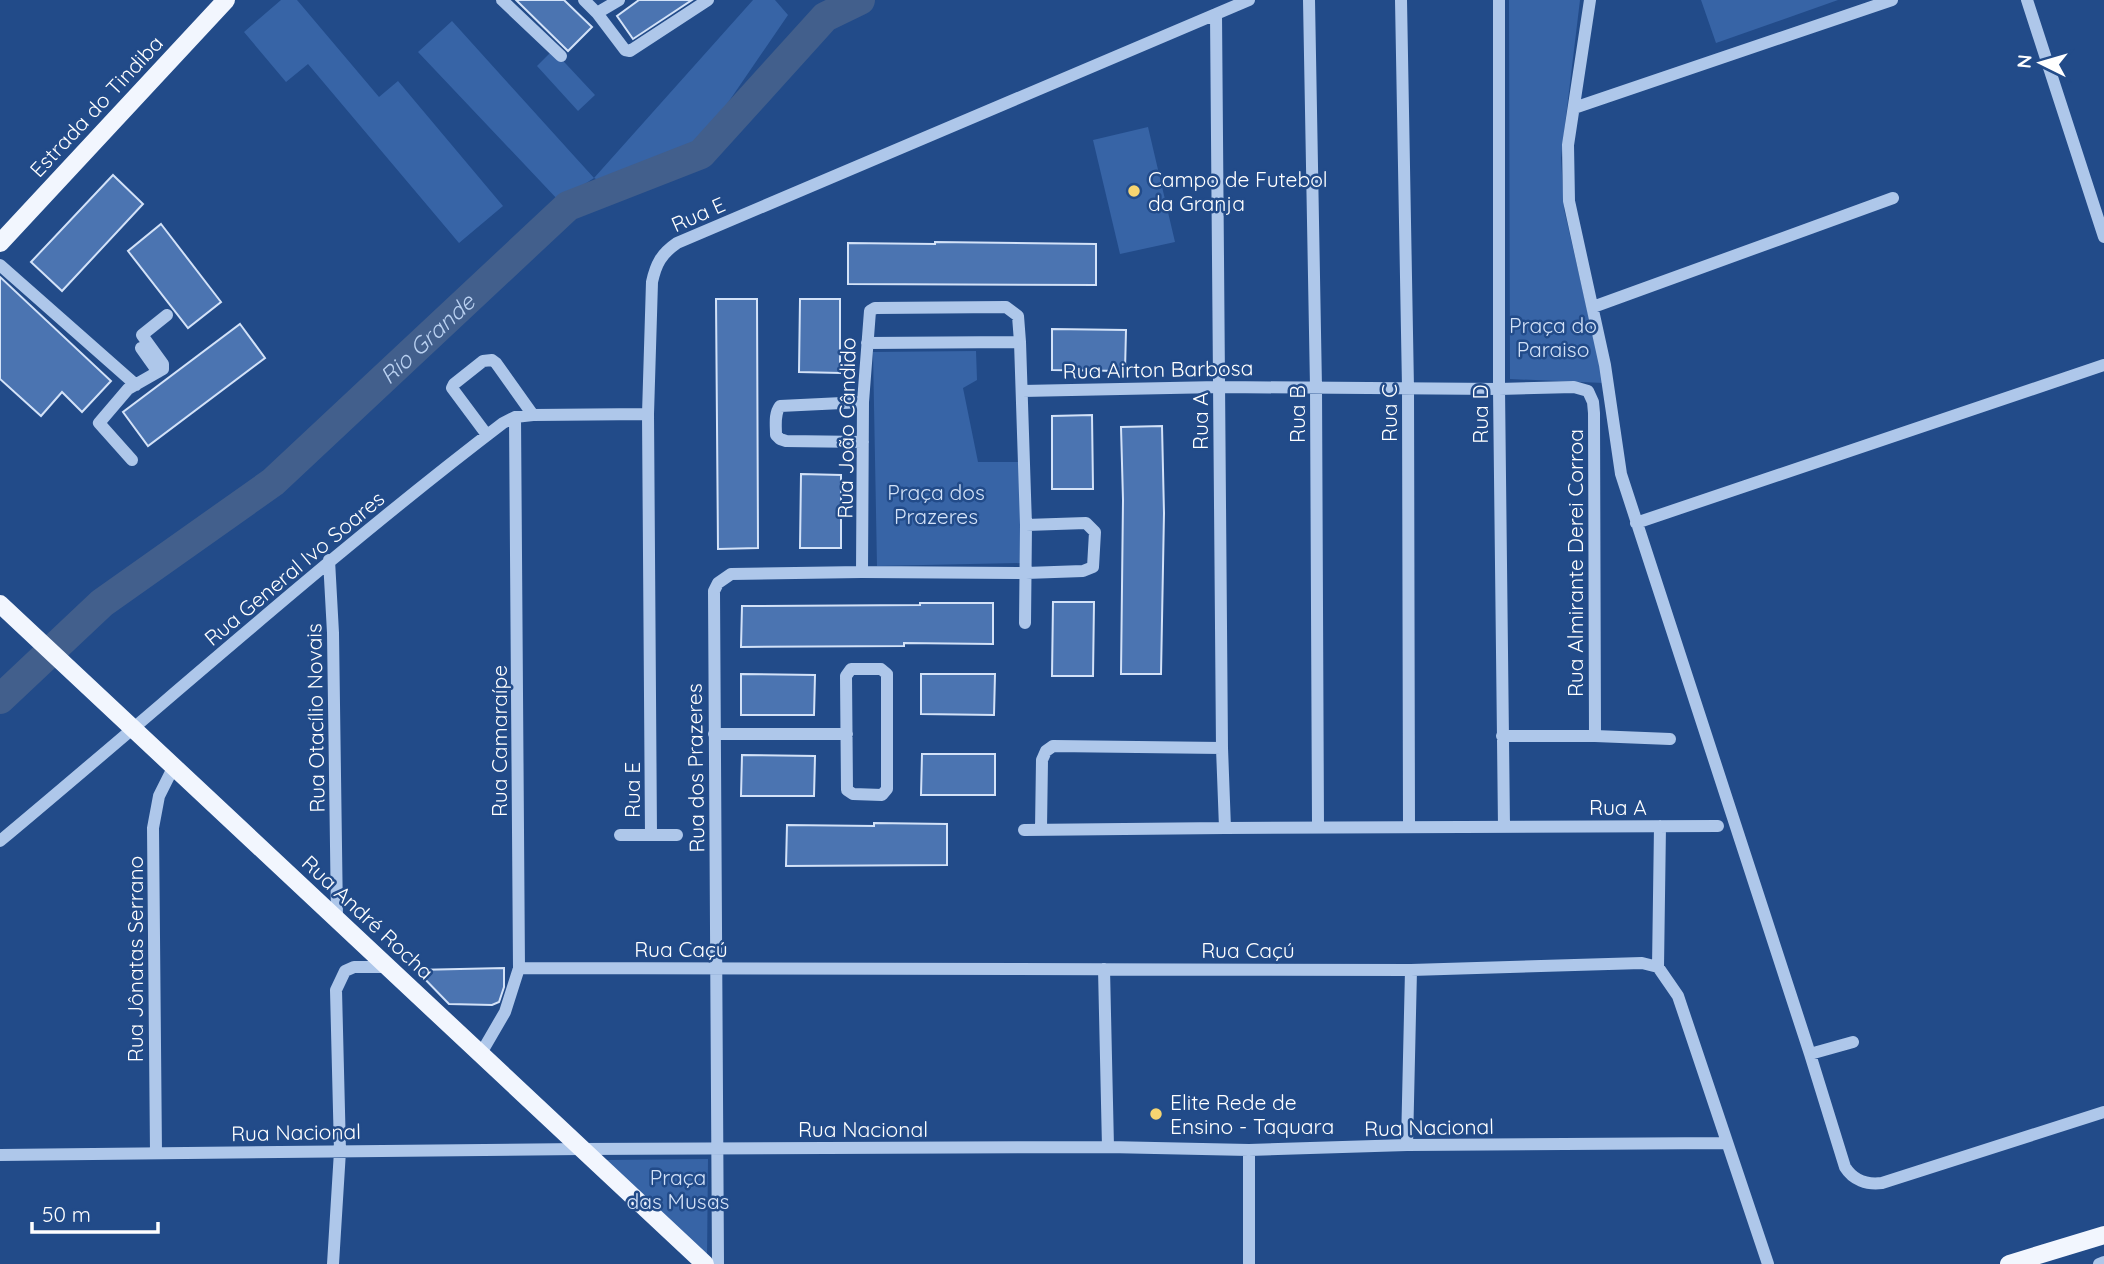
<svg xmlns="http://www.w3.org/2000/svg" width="2104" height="1264" viewBox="0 0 2104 1264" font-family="Quicksand,sans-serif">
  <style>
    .green { fill: #3764a6 }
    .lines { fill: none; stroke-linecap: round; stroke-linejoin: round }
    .river { stroke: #425f8c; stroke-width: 30 }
    .building { fill: #4b74b1; stroke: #d3e2f8; stroke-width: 2 }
    .minor { stroke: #aec7ea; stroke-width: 12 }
    .major { stroke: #f2f6fe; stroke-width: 18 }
    .poi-dot { fill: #f6d571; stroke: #224b89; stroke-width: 2.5 }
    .labels { text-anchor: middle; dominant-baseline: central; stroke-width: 5; stroke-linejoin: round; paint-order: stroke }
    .street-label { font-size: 21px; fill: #fff; stroke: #224b89 }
    .poi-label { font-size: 21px; fill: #fff; stroke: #224b89; text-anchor: start }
    .park-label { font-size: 21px; fill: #d3e2f8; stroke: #224b89 }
    .water-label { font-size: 23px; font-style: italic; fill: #bad1f1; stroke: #224b89 }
  </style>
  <rect width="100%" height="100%" fill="#224b89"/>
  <path class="green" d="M281 0H297L379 97 398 81 503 206 459 243 308 64 286 82 244 32Z
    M753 0H775L788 15 697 148 606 184 594 178 559 201 418 52 452 21 594 178Z
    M1509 0H1580L1561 158 1564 209 1604 383 1510 379Z
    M1701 0H1838L1716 43Z
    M553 50 595 95 578 111 537 66Z
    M1148 127 1175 242 1120 254 1093 140Z
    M976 351 977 380 963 388 978 462H1022L1024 563 877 566 873 352Z
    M708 1159 707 1261 606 1160Z"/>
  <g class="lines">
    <path class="river" id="s1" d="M0 699 102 603 273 482 568 206 701 154 825 17 860 0"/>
  </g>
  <path class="building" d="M516 0H564L592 27 568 51Z
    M639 0H692L633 39 617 16Z
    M113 175 143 204 62 291 31 262Z
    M161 224 221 302 188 328 128 251Z
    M935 242 1096 244V285L848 284V243L935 244Z
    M0 277 111 381 82 412 62 392 41 416 0 379Z
    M716 299H757L758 548 718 549Z
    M800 299H840V373L799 372Z
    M240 324 265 358 148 446 123 412Z
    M1052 329 1126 330 1125 371 1052 370Z
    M1092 415 1093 489H1052V416Z
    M1162 426 1164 513 1161 674H1121L1123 500 1121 427Z
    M801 474 841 475V548H800Z
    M1053 602H1094L1093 676H1052Z
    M920 603H993V644L904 643V646L741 647 742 606 920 605Z
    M741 674 815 675 814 715H741Z
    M921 674H995L994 715 921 714Z
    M922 754H995V795H921Z
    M742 755 815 756 814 796H741Z
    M874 823 947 824V865L786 866 787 825 874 826Z
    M504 968V987L499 1002 492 1005 449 1004 416 970Z"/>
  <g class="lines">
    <path class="minor" d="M502 0 561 56
      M584 0 597 13 619 0
      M1309 0 1316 387 1318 827
      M1401 0 1408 388 1409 827
      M1499 0V389L1504 827
      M1590 0 1568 145 1569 201 1605 365 1621 474 1810 1054 1845 1167C1853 1180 1867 1185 1882 1183L2104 1112
      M2027 0 2104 237
      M597 13 625 50 630 51 708 0
      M1216 14 1222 748 1225 828 1718 826
      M1574 108 1892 0
      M0 265 136 385
      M1593 307 1893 198
      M867 343 1020 342
      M141 348 158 372
      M1022 391 1219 387 1499 389 1574 387 1588 391 1593 402 1594 413 1595 736
      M487 435 452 388 454 384 483 361 492 360 496 363 533 415
      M863 442 786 441 780 439 776 435C776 425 774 414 780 406L863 402
      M132 460 99 423 128 389 163 369V364L142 335 167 315
      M1636 523 2104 365
      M329 560 333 633 337 917
      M862 572 863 402 870 311 875 308 1006 307 1018 316 1020 342 1026 525 1025 623
      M851 669H881L887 674V789L882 795 853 794 847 790 846 676Z
      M714 734H847
      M1502 736H1595L1670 739
      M1041 829 1042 760 1046 751 1053 746 1222 748
      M1024 830 1225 828
      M620 835H677
      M651 835 648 414 652 282C656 264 661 254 677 243L1249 0
      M0 841C168 701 330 555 503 423L515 417 533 415 648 414
      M1658 967 1660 826
      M519 968 1411 970 1642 963 1658 967 1678 996 1768 1264
      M1104 969 1108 1147
      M1810 1054 1853 1042
      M480 1055 505 1012 519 968 515 417
      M1407 1145 1411 970
      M1249 1150V1264
      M156 1153 153 828 159 796 173 768
      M0 1155 580 1149 1108 1147 1249 1150 1407 1145 1725 1143
      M333 1264 340 1151 336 990 345 971 354 967H388
      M718 1264 714 591 718 583 731 574 862 572 1026 573 1083 571 1093 567 1095 532 1086 523 1026 525
      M2099 1264 2104 1262"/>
    <path class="major" d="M0 243 226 0
      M0 604 705 1264
      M2009 1264 2104 1235"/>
  </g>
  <g class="poi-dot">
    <circle cx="1134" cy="191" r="7"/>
    <circle cx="1156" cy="1114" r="7"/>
  </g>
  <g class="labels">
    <g class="street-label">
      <text transform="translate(96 106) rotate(-47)">Estrada do Tindiba</text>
      <text transform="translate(698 214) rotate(-24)">Rua E</text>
      <text transform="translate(1158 369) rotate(-1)">Rua Airton Barbosa</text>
      <text transform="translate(1389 413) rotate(-90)">Rua C</text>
      <text transform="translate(1297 414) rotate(-90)">Rua B</text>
      <text transform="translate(1480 414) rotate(-90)">Rua D</text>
      <text transform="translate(1200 421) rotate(-90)">Rua A</text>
      <text transform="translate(846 428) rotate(-89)">Rua João Cândido</text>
      <text transform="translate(1575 563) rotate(-90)">Rua Almirante Derei Corroa</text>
      <text transform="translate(294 568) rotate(-40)">Rua General Ivo Soares</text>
      <text transform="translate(315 718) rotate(-91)">Rua Otacílio Novais</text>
      <text transform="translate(499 741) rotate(-90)">Rua Camaraípe</text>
      <text transform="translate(695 768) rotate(-91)">Rua dos Prazeres</text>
      <text transform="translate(632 790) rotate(-90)">Rua E</text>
      <text x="1618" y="807">Rua A</text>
      <text transform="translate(368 917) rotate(43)">Rua André Rocha</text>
      <text x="681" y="949">Rua Caçú</text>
      <text x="1248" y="950">Rua Caçú</text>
      <text transform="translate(135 959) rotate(-90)">Rua Jônatas Serrano</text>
      <text transform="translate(1429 1127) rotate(-1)">Rua Nacional</text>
      <text x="863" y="1129">Rua Nacional</text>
      <text transform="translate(296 1132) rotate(-1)">Rua Nacional</text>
    </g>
    <g class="poi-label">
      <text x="1148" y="179">Campo de Futebol<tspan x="1148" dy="24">da Granja</tspan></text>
      <text x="1170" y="1102">Elite Rede de<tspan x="1170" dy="24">Ensino - Taquara</tspan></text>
    </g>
    <g class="park-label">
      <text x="1553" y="325">Praça do<tspan x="1553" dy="24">Paraiso</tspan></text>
      <text x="936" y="492">Praça dos<tspan x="936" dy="24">Prazeres</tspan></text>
      <text x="678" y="1177">Praça<tspan x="678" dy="24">das Musas</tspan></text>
    </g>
    <g class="water-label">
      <text stroke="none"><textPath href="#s1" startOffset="560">Rio Grande</textPath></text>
    </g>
  </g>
  <g transform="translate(2041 63) rotate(275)" stroke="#224b89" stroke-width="5" paint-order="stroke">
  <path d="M0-5L12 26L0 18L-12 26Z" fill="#ffffff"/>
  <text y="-10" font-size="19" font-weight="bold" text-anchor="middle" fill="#ffffff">N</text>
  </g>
  <path d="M32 1222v10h126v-10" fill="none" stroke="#ffffff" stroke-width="3.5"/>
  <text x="42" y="1222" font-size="21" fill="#ffffff" stroke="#224b89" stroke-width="5" paint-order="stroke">50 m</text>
</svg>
